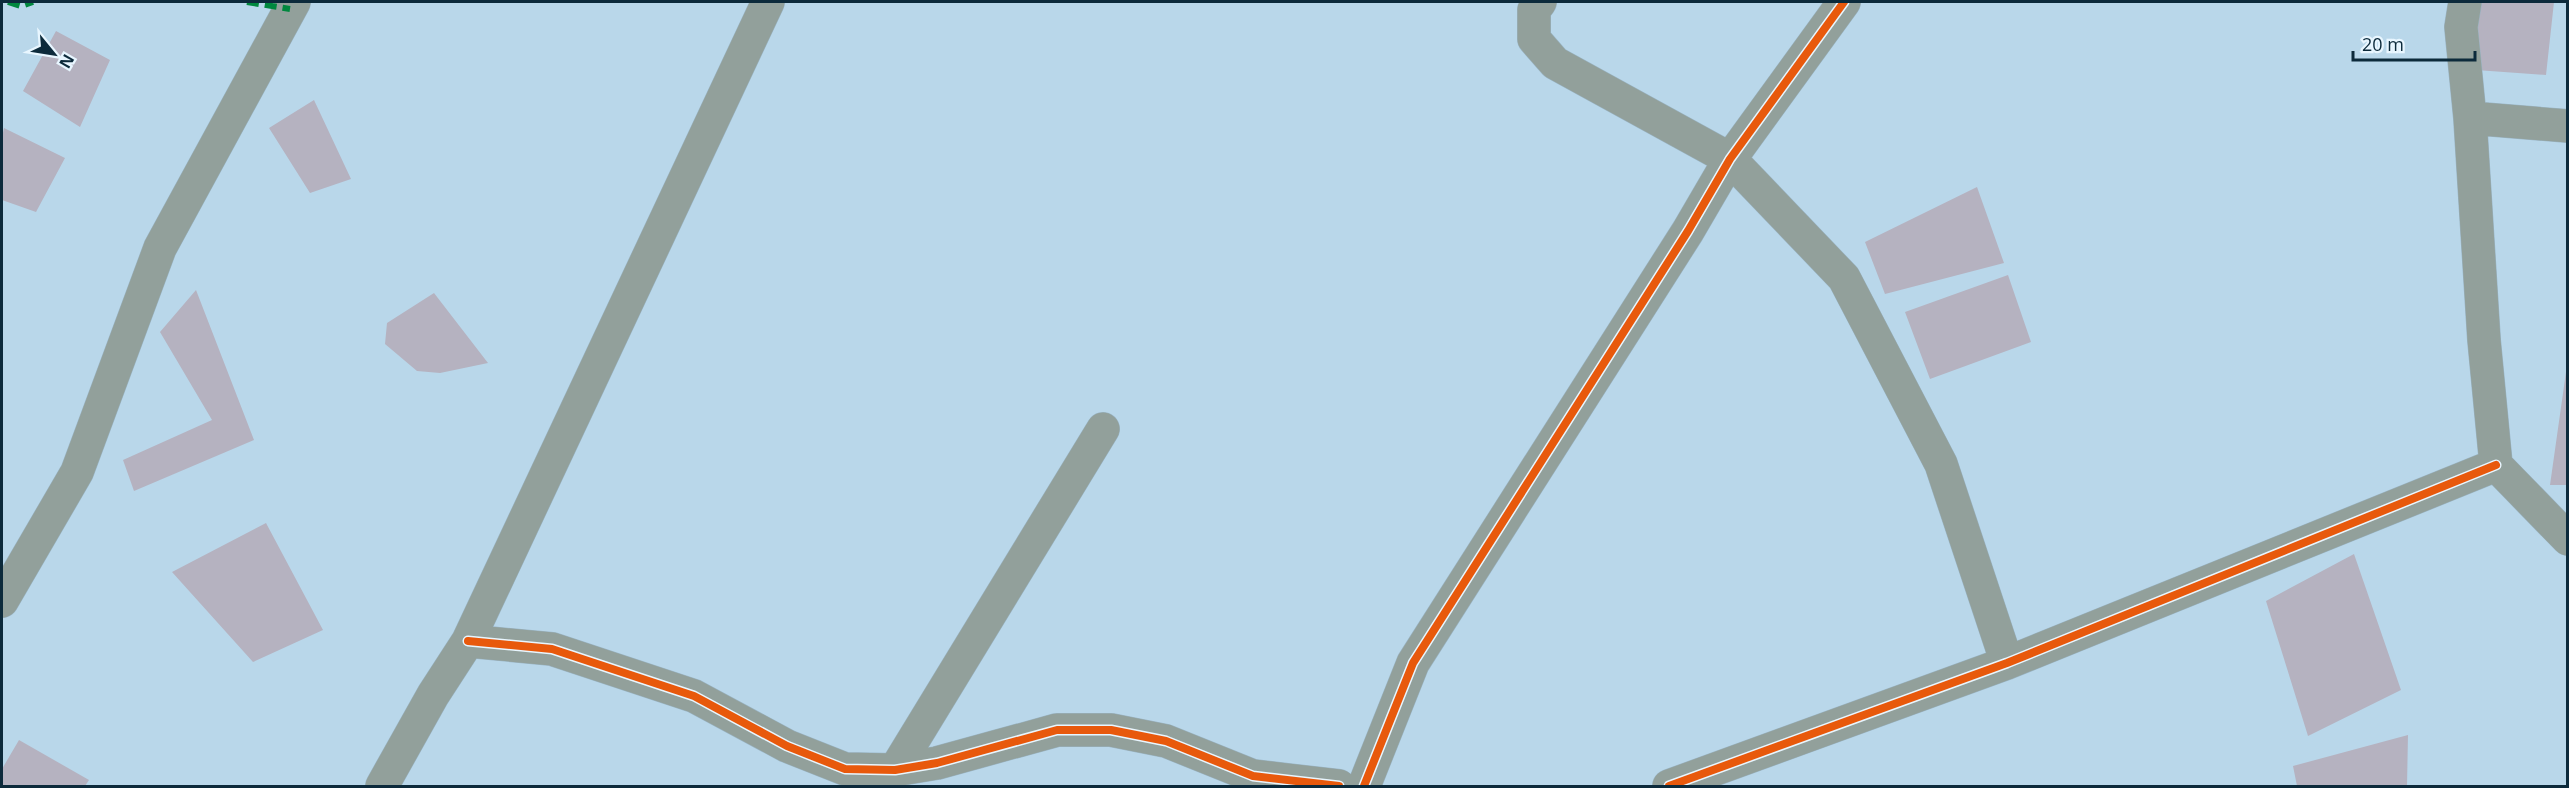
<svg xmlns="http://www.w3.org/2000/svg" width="2569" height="788" viewBox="0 0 2569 788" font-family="'Open Sans',sans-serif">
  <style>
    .building { fill: #b5b2c0 }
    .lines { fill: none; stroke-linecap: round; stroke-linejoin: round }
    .minor-casing { stroke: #9ab4c3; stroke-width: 34 }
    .minor { stroke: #92a09b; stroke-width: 33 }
    .quiet { stroke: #00873e; stroke-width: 6; stroke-dasharray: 12 6; stroke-linecap: butt }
    .cycleway-casing { stroke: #e8f6ff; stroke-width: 11 }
    .cycleway { stroke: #e8590c; stroke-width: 8 }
  </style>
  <rect width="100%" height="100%" fill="#b9d7ea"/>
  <path class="building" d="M2478 2H2554L2546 75 2476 70Z
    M56 31 110 60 80 127 23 91Z
    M314 100 351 179 310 193 269 128Z
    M4 128 65 158 36 212 2 200V137Z
    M1977 187 2004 263 1885 294 1865 242Z
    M2008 275 2031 342 1930 379 1905 312Z
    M196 290 254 440 134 491 123 460 212 420 160 332Z
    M434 293 488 363 440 373 417 371 385 344 387 323Z
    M2566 372 2568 485H2550Z
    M266 523 323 630 253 662 172 572Z
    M2354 554 2401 690 2308 736 2266 601Z
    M2408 735 2407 786H2297L2293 766Z
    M19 740 89 780 85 786H2V769Z"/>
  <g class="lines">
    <defs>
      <path id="minor" d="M1540 2 1534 10V39L1555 63 1730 159 1844 278 1941 464 2007 663
        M2465 2 2461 27 2470 118 2484 340 2496 465 2568 539
        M2470 118 2568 126
        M2 601 77 472 160 248 294 2
        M468 641 552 649 694 696 787 746 845 769 895 770 937 763 1057 730H1111L1166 741 1253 776 1339 786
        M895 770 1103 429
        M382 786 433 695 468 641 768 2
        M1364 786 1413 663 1688 231 1730 159 1844 2
        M1669 786 2007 663 2496 465"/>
    </defs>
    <use href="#minor" class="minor-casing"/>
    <use href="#minor" class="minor"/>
    <path class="quiet" d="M8 2 21 6 33 2
      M247 2 290 9"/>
    <defs>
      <path id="cycleway" d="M468 641 552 649 694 696 787 746 845 769 895 770 937 763 1057 730H1111L1166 741 1253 776 1339 786
        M1364 786 1413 663 1688 231 1730 159 1844 2
        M1669 786 2007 663 2496 465"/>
    </defs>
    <use href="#cycleway" class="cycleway-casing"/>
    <use href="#cycleway" class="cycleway"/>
  </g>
  <rect width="2569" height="788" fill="none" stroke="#0c2a3b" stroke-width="6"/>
  <g transform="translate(54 54) rotate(120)" stroke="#e8f6ff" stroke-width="4.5" paint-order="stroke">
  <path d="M0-4.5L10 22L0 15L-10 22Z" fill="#0c2a3b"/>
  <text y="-9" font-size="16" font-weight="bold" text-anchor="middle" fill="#0c2a3b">N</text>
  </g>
  <path d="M2353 51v9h122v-9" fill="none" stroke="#0c2a3b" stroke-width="3"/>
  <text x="2362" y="51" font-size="18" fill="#0c2a3b" stroke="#e8f6ff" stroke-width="4.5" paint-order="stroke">20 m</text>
</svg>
